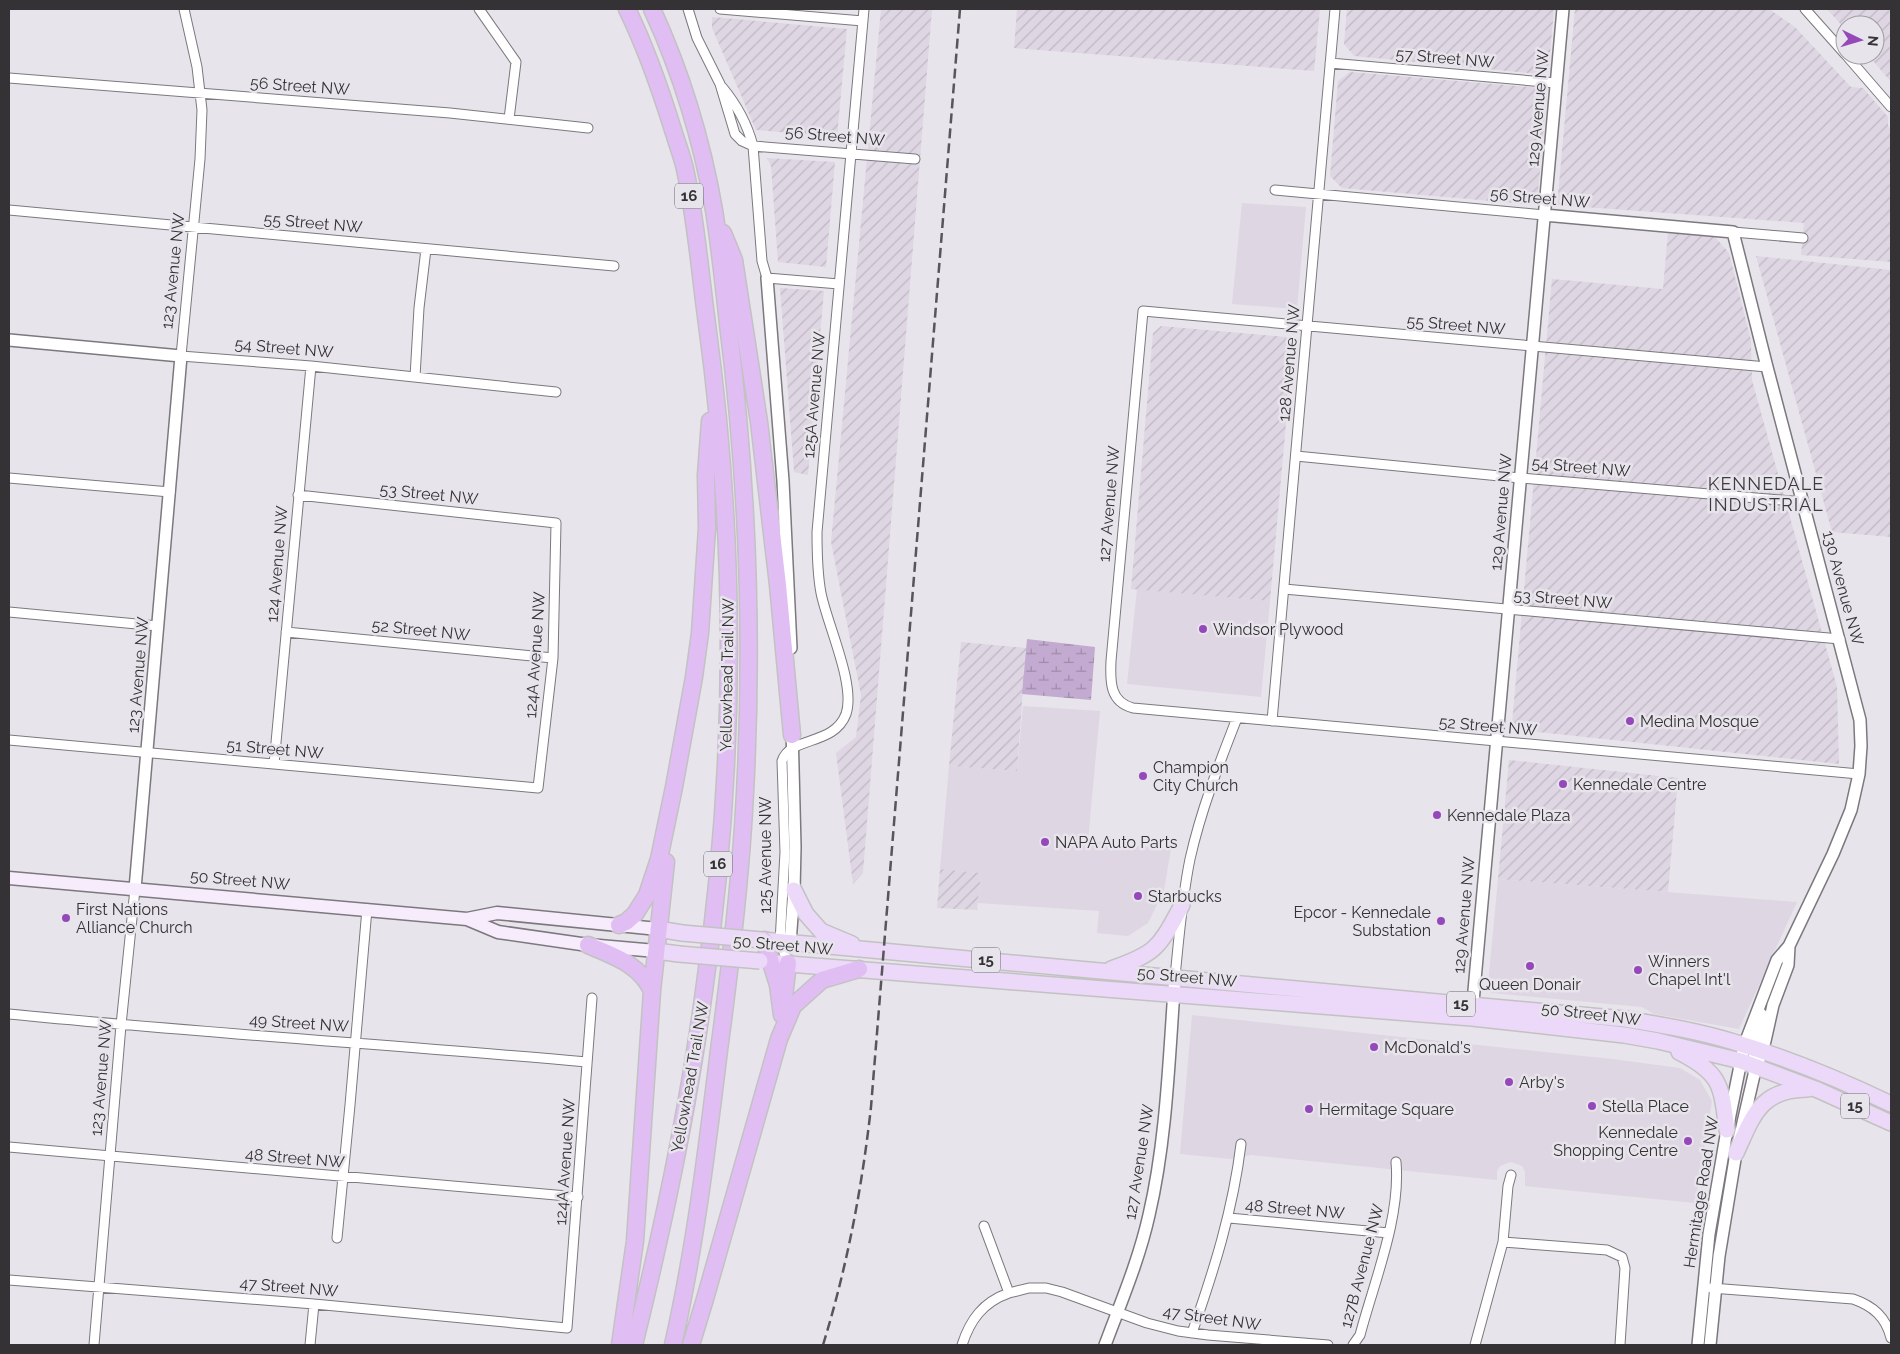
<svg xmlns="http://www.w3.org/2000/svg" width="1900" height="1354" viewBox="0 0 1900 1354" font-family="Raleway,sans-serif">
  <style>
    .built { fill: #ded6e3 }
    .industrial { fill: url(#industrial-furrows) }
    .wetland { fill: url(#wetland-marsh) }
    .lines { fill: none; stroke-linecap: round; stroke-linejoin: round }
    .minor-casing { stroke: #7c787e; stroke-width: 11 }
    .tertiary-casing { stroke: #7c787e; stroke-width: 14 }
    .secondary-casing { stroke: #7c787e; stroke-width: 15 }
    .primary-casing { stroke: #c2c2c2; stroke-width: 18 }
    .motorway-casing { stroke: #c2c2c2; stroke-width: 19 }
    .minor { stroke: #fff; stroke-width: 9 }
    .tertiary { stroke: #fff; stroke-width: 11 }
    .secondary { stroke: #f6ecfc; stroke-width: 12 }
    .primary { stroke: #ecd8f8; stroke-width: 15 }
    .motorway { stroke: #e0bef4; stroke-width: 16 }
    .rail { stroke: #58565a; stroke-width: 2.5; stroke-dasharray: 10 5; stroke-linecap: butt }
    .primary-bridge-casing { stroke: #c2c2c2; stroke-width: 18; stroke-linecap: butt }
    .primary-bridge { stroke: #ecd8f8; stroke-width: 15 }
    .poi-dot { fill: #9448b9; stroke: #e8e4eb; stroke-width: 2 }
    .labels { text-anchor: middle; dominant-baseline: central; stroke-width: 5; stroke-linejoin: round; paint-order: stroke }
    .shield { fill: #e8e4eb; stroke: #6a676c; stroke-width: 1 }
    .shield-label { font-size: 15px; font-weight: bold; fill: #343235 }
    .street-label { font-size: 16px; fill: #343235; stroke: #e8e4eb }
    .poi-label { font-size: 16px; fill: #343235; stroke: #e8e4eb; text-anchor: start }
    .neighbourhood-label { font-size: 18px; letter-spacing: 1px; fill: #3e3b40; stroke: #e8e4eb }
  </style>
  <defs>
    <pattern id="industrial-furrows" width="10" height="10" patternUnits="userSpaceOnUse" patternTransform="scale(1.25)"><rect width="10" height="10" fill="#ded6e3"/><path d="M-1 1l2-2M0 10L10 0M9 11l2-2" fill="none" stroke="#bfb8c3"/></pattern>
    <pattern id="wetland-marsh" width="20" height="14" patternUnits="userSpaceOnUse" patternTransform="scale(1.25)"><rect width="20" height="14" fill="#c3aad0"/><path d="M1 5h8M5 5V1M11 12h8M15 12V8" fill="none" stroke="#9f8baa"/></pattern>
  </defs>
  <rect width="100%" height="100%" fill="#e8e4eb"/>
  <path class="built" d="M1242 203 1306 207 1297 309 1232 304Z
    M1137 589 1270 601 1261 697 1127 684Z
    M1023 706 1100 711 1088 841 1171 849 1164 890 1148 923 1128 936 1097 933 1099 911 978 903 981 873 940 869 949 766 1017 771Z
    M1498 879 1797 902 1739 1029 1654 1014 1642 1007 1491 993 1489 986V974Z
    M1192 1015 1612 1059 1680 1068 1700 1080 1712 1101 1695 1203 1525 1186V1172L1522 1166 1511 1162 1500 1166 1497 1171V1180L1251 1155 1230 1159 1180 1154Z"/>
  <path class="industrial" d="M881 9H932L863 873 853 884 836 753 856 737 861 695 831 542Z
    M1017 9H1320L1314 71 1014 48Z
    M1347 9H1554L1549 65 1540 74 1354 56 1344 44Z
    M1575 9H1769L1795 27 1851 87 1863 88 1888 117V126L1891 130V262L1801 255 1804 223 1557 205Z
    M1827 9H1888L1891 12V82L1868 55H1875V25H1845V29Z
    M712 17 847 29 837 137 756 130 712 28Z
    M1350 72 1542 88 1547 95 1538 192 1526 204 1342 188 1330 176 1338 81Z
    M767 158 835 162 826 267 778 262 771 166Z
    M1668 232 1715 237 1729 253 1751 341 1752 380 1837 687 1839 764 1520 730 1512 723 1552 279 1663 289Z
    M1756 256 1891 270V537L1832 532Z
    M780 288 824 291 808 475 794 472Z
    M1161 326 1286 337 1293 346 1270 601 1131 589 1153 333Z
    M961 642 1026 648 1017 771 949 766Z
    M1509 760 1678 778 1668 892 1498 879Z
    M940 869 981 873 977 910 937 908Z"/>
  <path class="wetland" d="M1027 639 1095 647 1091 700 1022 694Z"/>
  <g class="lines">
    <defs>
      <path id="minor" d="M184 9 197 67 202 110 200 159 181 356 311 366 556 392
        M479 9 516 62 509 119
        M688 9 697 38 720 84 735 134 742 141 753 146 915 159
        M720 9 863 21
        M1805 9 1845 54
        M1846 55 1891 107
        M1330 63 1556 83
        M9 78 450 113 588 128
        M722 87C737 105 747 123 753 146L762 261 767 278 839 284
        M1275 190 1544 215
        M9 210 614 266
        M1733 232 1803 238
        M1767 367 1143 311 1111 661C1110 682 1110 702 1133 708L1859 774
        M415 377 419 308 426 249
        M1296 456 1520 478 1804 502
        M9 478 170 492
        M1284 589 1840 639
        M9 612 158 626
        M286 632 553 658
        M1272 721 1335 9
        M9 740 538 788 553 658 556 523 298 495
        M274 764 311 366
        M788 963 780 942 785 852 782 761C790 736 834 746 846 714 856 685 827 624 821 593 817 572 817 552 817 532L864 9
        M1175 977C1179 937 1182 898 1190 859 1201 810 1219 764 1237 718
        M9 1014C201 1033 394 1045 587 1062
        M9 1147 578 1197
        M1229 1218 1389 1233
        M337 1238 350 1105 367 909
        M1503 1242 1607 1250 1622 1257 1625 1268 1620 1345
        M9 1280 314 1304 567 1328 592 998
        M1711 1288 1853 1299C1873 1306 1886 1317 1891 1338
        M1009 1293 1029 1288H1046L1062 1292 1147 1323 1178 1331 1208 1335 1328 1345
        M1192 1333C1214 1270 1233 1210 1241 1144
        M94 1345 121 1025 135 889
        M310 1345 314 1304
        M962 1345C970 1320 983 1302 1009 1293L984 1226
        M1353 1345 1360 1335C1374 1282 1401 1217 1396 1162
        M1475 1345 1503 1242 1508 1186 1511 1175"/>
      <path id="tertiary" d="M1544 215 1733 232 1767 367 1860 720 1861 746 1859 774 1851 810 1833 854 1789 946 1777 960 1744 1046 1727 1130 1709 1234 1698 1345
        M767 278 783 481 791 648
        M9 340 181 356 135 889
        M790 943 794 890 795 847 792 729
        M1472 1013 1563 9
        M1754 1054 1761 1014
        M1105 1345C1121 1302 1139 1260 1149 1215 1167 1138 1169 1055 1175 977
        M1710 1345 1719 1256 1736 1153 1754 1075 1765 1041 1773 1005 1788 965 1789 946"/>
      <path id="secondary" d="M9 878 467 919 497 913 658 929
        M467 919 498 932 588 945 656 951"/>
      <path id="primary" d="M794 890 806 914 821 931 852 944
        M658 929 682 933
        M762 940 1625 1019C1662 1025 1698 1031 1734 1042 1787 1058 1841 1080 1891 1104
        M656 951 679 954
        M776 963 1472 1018 1624 1035 1658 1041 1741 1061 1818 1090 1891 1123
        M1111 969C1158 953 1159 947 1182 905
        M1679 1052C1722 1074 1721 1085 1727 1130
        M1736 1153C1753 1116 1760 1089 1808 1089"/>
      <path id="motorway" d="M627 9C646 48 660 88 673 130 677 143 682 156 685 169 696 219 700 273 707 324 737 545 736 770 704 991 688 1110 663 1228 634 1345
        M652 9C681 72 702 141 714 210 720 248 724 286 728 324 749 491 754 659 743 827 738 901 729 976 719 1050 707 1148 695 1248 673 1345
        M723 233 734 260 759 422 778 585 792 735
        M619 925 626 922 635 914 647 895 659 859 674 787 694 677 700 633 707 528 706 475 710 421
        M764 940 778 985 782 1015
        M588 945C613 956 640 964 652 991
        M784 997 788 963
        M620 1345 635 1241 652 991 666 862
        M691 1345 705 1299 779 1039 793 1006 822 980 859 969"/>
    </defs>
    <use href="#minor" class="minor-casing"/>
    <use href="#tertiary" class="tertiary-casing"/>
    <use href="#secondary" class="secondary-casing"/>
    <use href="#primary" class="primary-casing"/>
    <use href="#motorway" class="motorway-casing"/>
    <use href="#minor" class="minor"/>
    <use href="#tertiary" class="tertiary"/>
    <use href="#secondary" class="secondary"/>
    <use href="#primary" class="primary"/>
    <use href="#motorway" class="motorway"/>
    <path class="rail" d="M823 1345C847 1267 862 1188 871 1107L960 9"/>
    <defs>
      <path id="primary-bridge" d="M682 933 762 940
        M679 954 760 961"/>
    </defs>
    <use href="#primary-bridge" class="primary-bridge-casing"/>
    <use href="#primary-bridge" class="primary-bridge"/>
  </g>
  <g class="poi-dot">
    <circle cx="1203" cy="629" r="5"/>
    <circle cx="1630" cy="721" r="5"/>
    <circle cx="1143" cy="776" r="5"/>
    <circle cx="1563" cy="784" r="5"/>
    <circle cx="1437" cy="815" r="5"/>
    <circle cx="1045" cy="842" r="5"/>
    <circle cx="1138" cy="896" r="5"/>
    <circle cx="66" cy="918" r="5"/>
    <circle cx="1441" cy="921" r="5"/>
    <circle cx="1530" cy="966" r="5"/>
    <circle cx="1638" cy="970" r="5"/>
    <circle cx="1374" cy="1047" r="5"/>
    <circle cx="1509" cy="1082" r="5"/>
    <circle cx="1592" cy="1106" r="5"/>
    <circle cx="1309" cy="1109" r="5"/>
    <circle cx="1688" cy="1141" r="5"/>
  </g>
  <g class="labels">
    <g class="shield">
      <rect x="675" y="183.5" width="28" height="25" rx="4"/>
      <rect x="704" y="851.5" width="28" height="25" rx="4"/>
      <rect x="972" y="947.5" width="28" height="25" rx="4"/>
      <rect x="1447" y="991.5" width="28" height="25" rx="4"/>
      <rect x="1841" y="1093.5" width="28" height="25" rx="4"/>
    </g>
    <g class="shield-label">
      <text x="689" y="196">16</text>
      <text x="718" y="864">16</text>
      <text x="986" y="960">15</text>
      <text x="1461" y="1004">15</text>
      <text x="1855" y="1106">15</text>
    </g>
    <g class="street-label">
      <text transform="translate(1445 58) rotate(5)">57 Street NW</text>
      <text transform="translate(300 86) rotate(4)">56 Street NW</text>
      <text transform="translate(1538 108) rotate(-85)">129 Avenue NW</text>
      <text transform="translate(835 136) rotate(5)">56 Street NW</text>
      <text transform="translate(1540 198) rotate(5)">56 Street NW</text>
      <text transform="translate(313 223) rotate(5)">55 Street NW</text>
      <text transform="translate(173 271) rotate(-84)">123 Avenue NW</text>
      <text transform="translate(1456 325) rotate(5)">55 Street NW</text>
      <text transform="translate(284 348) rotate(5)">54 Street NW</text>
      <text transform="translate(1289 363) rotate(-85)">128 Avenue NW</text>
      <text transform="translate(814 395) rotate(-85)">125A Avenue NW</text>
      <text transform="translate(1581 467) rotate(5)">54 Street NW</text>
      <text transform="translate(429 494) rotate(6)">53 Street NW</text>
      <text transform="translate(1109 504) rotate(-85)">127 Avenue NW</text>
      <text transform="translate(1501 512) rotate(-85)">129 Avenue NW</text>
      <text transform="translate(277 564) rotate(-85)">124 Avenue NW</text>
      <text transform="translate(1843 588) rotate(75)">130 Avenue NW</text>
      <text transform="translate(1563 599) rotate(5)">53 Street NW</text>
      <text transform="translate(421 630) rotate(6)">52 Street NW</text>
      <text transform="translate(535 655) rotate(-86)">124A Avenue NW</text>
      <text transform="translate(138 675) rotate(-85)">123 Avenue NW</text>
      <text transform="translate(727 675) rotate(-89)">Yellowhead Trail NW</text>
      <text transform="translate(1488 726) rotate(5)">52 Street NW</text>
      <text transform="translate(275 749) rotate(5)">51 Street NW</text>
      <text transform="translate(765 855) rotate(-90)">125 Avenue NW</text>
      <text transform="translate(240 880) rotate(5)">50 Street NW</text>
      <text transform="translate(1464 915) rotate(-85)">129 Avenue NW</text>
      <text transform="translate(783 945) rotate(5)">50 Street NW</text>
      <text transform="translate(1187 977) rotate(5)">50 Street NW</text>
      <text transform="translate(1591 1014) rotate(7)">50 Street NW</text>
      <text transform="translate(299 1023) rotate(4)">49 Street NW</text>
      <text transform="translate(690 1077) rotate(-80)">Yellowhead Trail NW</text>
      <text transform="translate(101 1078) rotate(-85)">123 Avenue NW</text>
      <text transform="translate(295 1158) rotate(5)">48 Street NW</text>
      <text transform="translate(565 1162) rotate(-86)">124A Avenue NW</text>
      <text transform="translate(1139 1162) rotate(-81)">127 Avenue NW</text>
      <text transform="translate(1701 1192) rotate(-81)">Hermitage Road NW</text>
      <text transform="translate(1295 1209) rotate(5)">48 Street NW</text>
      <text transform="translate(1362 1266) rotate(-75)">127B Avenue NW</text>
      <text transform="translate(289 1287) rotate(5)">47 Street NW</text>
      <text transform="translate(1212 1318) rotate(8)">47 Street NW</text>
    </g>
    <g class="poi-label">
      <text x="1213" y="629">Windsor Plywood</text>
      <text x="1640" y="721">Medina Mosque</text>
      <text x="1153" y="767">Champion<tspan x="1153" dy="18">City Church</tspan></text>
      <text x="1573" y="784">Kennedale Centre</text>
      <text x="1447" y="815">Kennedale Plaza</text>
      <text x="1055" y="842">NAPA Auto Parts</text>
      <text x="1148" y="896">Starbucks</text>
      <text x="76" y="909">First Nations<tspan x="76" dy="18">Alliance Church</tspan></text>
      <text x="1431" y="912" text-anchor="end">Epcor - Kennedale<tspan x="1431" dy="18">Substation</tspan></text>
      <text x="1648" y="961">Winners<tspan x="1648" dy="18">Chapel Int'l</tspan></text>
      <text x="1530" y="984" text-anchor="middle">Queen Donair</text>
      <text x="1384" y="1047">McDonald's</text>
      <text x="1519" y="1082">Arby's</text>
      <text x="1602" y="1106">Stella Place</text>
      <text x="1319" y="1109">Hermitage Square</text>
      <text x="1678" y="1132" text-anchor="end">Kennedale<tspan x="1678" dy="18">Shopping Centre</tspan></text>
    </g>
    <g class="neighbourhood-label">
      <text x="1766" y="483">KENNEDALE<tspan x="1766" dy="21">INDUSTRIAL</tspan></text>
    </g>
  </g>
  <rect width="1900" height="1354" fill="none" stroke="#343235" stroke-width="20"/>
  <g transform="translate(1860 40) rotate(95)"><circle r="24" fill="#e8e4eb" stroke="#a09da2"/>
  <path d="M0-4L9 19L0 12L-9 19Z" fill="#9448b9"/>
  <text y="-8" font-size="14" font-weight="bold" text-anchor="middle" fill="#343235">N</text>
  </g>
</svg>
